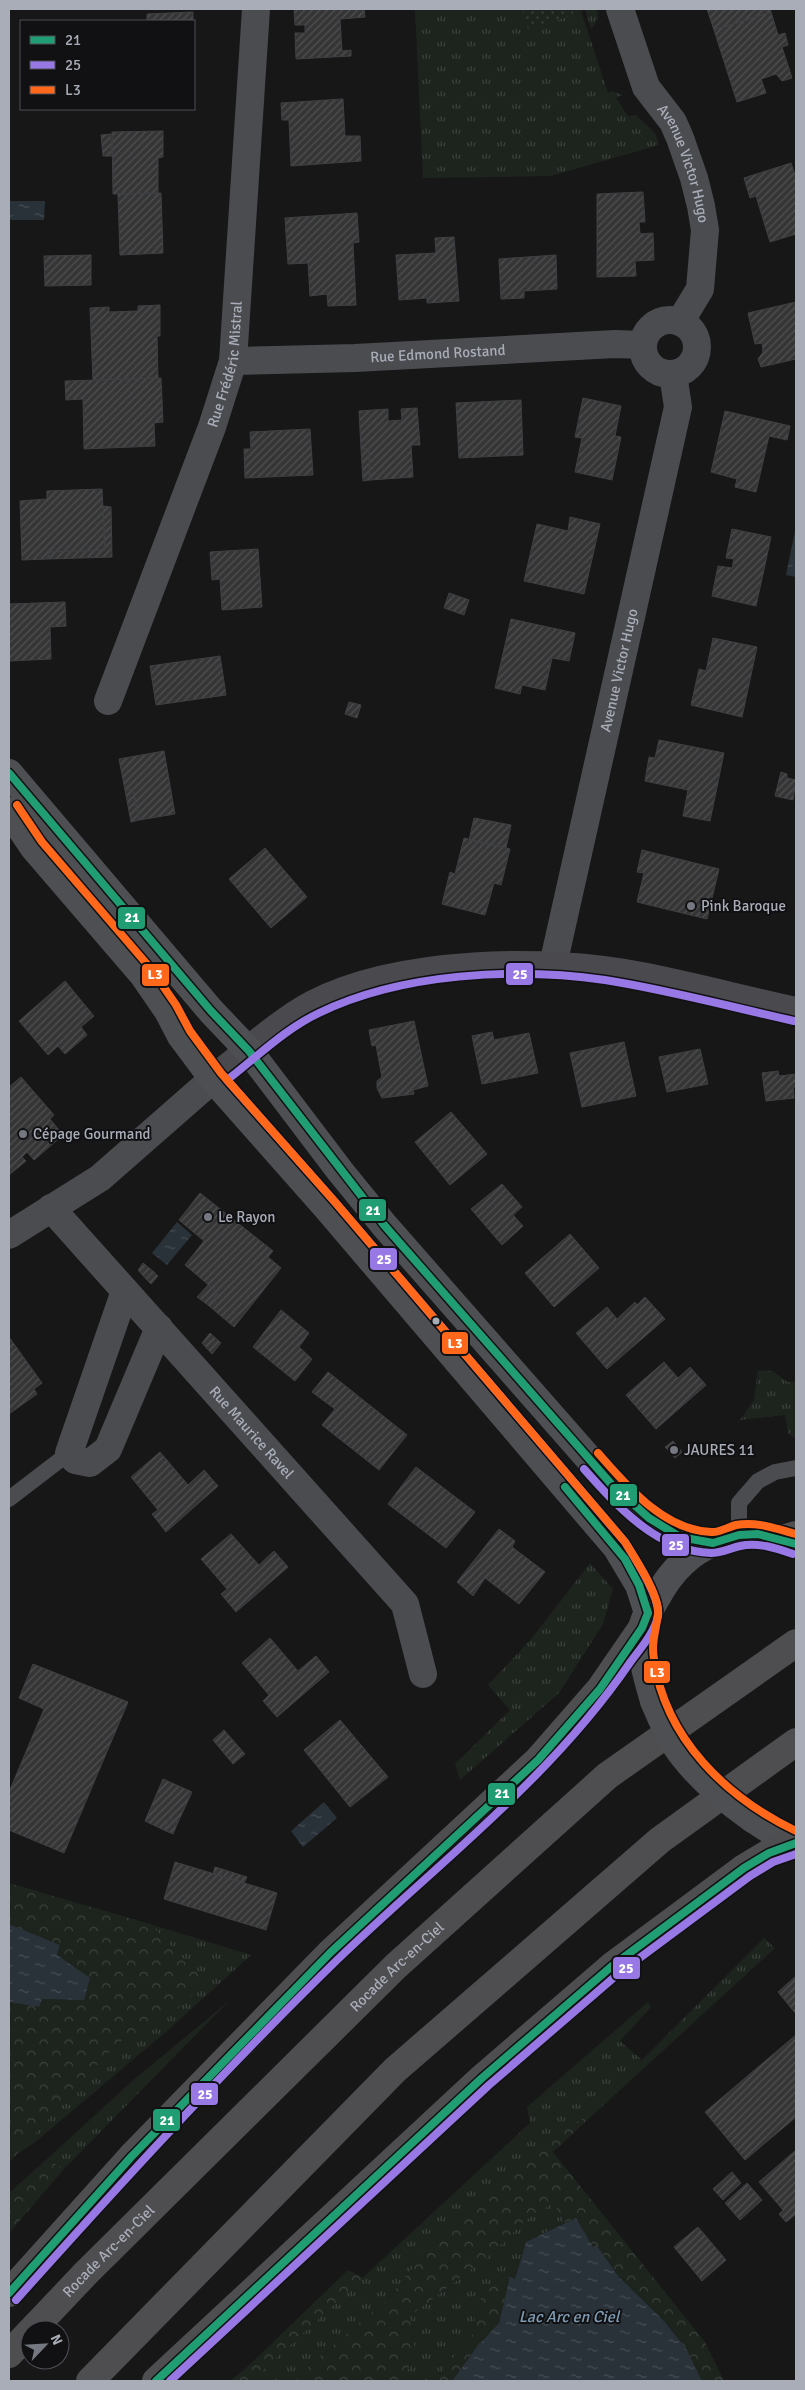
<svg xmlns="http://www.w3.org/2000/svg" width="805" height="2390" viewBox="0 0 805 2390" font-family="Signika,sans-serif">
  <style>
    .grass { fill: url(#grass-tufts) }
    .forest { fill: url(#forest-crowns) }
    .park { fill: url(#park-dots) }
    .water { fill: url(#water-ripples) }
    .building { fill: url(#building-hatch); stroke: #3f4043 }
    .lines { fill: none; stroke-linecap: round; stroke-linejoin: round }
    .lane { stroke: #4b4c50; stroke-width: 16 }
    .street { stroke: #4b4c50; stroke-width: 28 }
    .secondary { stroke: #4a4a4e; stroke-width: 28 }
    .primary { stroke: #4d4f52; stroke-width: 28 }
    .highway { stroke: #4e4e51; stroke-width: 28 }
    .primary-bridge { stroke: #4d4f52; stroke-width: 28 }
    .bus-1-casing { stroke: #111113; stroke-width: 11 }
    .bus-2-casing { stroke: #111113; stroke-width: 11 }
    .bus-3-casing { stroke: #111113; stroke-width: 11 }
    .bus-1 { stroke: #209d72; stroke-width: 8 }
    .bus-2 { stroke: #9778e5; stroke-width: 8 }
    .bus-3 { stroke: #ff671b; stroke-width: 8 }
    .poi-dot { fill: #757880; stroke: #111113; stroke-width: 2 }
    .bus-dot { fill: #a8adb8; stroke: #111113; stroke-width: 2 }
    .labels { text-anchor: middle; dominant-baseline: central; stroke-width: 4; stroke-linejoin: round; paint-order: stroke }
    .street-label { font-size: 15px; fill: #a8adb8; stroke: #111113 }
    .poi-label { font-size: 15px; fill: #a8adb8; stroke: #111113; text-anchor: start }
    .water-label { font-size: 16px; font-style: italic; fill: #7f9bb3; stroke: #111113 }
    .line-badge { stroke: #111113; stroke-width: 2 }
    .badge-label { font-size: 14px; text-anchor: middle; font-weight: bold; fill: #fff }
  </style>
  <defs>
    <pattern id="grass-tufts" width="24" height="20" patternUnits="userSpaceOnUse" patternTransform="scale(1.25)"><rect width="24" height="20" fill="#1d241e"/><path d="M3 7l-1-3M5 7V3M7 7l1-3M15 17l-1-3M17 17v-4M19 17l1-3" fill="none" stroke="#3b413d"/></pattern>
    <pattern id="forest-crowns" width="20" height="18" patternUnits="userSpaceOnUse" patternTransform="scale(1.25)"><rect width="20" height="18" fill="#1d241e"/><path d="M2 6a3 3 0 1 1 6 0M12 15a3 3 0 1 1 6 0" fill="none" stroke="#3b413d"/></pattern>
    <pattern id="park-dots" width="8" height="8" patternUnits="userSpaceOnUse" patternTransform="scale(1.25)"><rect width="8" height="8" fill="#1d241e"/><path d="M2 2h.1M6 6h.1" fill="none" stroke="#3b413d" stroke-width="1.8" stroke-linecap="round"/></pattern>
    <pattern id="water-ripples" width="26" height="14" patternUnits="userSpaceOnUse" patternTransform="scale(1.25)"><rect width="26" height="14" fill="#2a3239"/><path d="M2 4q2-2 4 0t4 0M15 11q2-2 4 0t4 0" fill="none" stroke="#464d54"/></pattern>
    <pattern id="building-hatch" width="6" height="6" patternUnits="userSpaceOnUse" patternTransform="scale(1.25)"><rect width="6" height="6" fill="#353536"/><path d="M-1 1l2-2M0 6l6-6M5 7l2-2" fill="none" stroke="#4f5051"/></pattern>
  </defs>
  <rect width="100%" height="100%" fill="#171717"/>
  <path class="grass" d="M415 9H597L598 19 591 29 585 9 581 11 608 93 612 91 622 95 616 98 628 116 636 115 655 133 659 145 551 176 423 178Z
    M758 1370 772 1371 788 1382H796V1437H793L788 1433 785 1415 740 1420 754 1400Z
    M590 1563 613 1589 603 1624 559 1693 460 1780 455 1764 510 1710 488 1685 532 1638Z
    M150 1924 251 1955 167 2031 34 2143 17 2154 89 2073 120 2042 175 2011 206 1982Z
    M764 1938 775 1948 595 2113 559 2130 427 2250 386 2301 314 2361 295 2381H251L530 2123 527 2107 648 2002 651 2007 620 2041 642 2060Z
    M229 2001 64 2169 47 2159 130 2083Z
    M553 2203 565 2223 526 2242 515 2279 475 2313 474 2333 434 2381H402L415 2355 410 2316 490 2255 527 2219Z"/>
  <path class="forest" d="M9 1883 150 1924 206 1982 175 2011 120 2042 89 2073 9 2163V2002L39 2007 41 1999 84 2000 57 1955 60 1945 9 1924Z
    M595 2113 553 2152 705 2342 724 2381H702L687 2350 664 2321 619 2277 597 2246 594 2248 576 2218 565 2223 553 2203 527 2219 490 2255 410 2316 415 2355 402 2381H295L314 2361 386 2301 427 2250 520 2162 559 2130Z
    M47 2159 64 2169 9 2233V2193Z
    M348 2270 363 2278 251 2381H230L244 2370Z
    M510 2277 499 2323 476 2348 452 2381H434L474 2333 475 2313 487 2285Z"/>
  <path class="park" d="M522 9H572L574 15 528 29Z"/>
  <path class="water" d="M9 201H45L44 220H9Z
    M795 531 796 532V577L786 575Z
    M177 1222 192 1235 167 1265 152 1253Z
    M324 1802 337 1818 303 1847 291 1831Z
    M9 1924 60 1945 57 1955 90 1978 84 2000 42 1999 39 2007 9 2002Z
    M576 2218 593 2247 597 2246 619 2277 664 2321 687 2350 702 2381H452L476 2348 499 2323 510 2277 515 2279 526 2242Z"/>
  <path class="building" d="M294 9H364L365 17 340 19 342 51 351 50V56L296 59 295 33H305V25H295Z
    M707 9H770L771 12 714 30Z
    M193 12V21H147V14Z
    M771 12 778 35 785 33 788 45 782 47 792 78 782 81 776 74 761 79 766 93 737 102 714 30Z
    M343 99 345 136H360L361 161 291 166 289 120H282L281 103Z
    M163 131V157L158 158V193L113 194 112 132Z
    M111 134 112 156H103L101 135Z
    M791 163 796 178V234L770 242 756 196 750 198 744 178Z
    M643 192 645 222H639L640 234 653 233 654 260 635 261 636 276 597 277V194Z
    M161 193 163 253 120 255 118 194Z
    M357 213 359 242 353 243 356 305 328 306 327 294 310 296 308 263 288 264 285 218Z
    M454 237 459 301 427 303V298L399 300 396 255 436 253 435 238Z
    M91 255V285L45 286 44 256Z
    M556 255 557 289 524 291V298L501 299 499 259Z
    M796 302V359L761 367 758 359 763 352 762 343 755 344 748 313Z
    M160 305V336H157L158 378 93 380 90 308 109 307V312L138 311V306Z
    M161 378 163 422 154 423 155 446 84 449 83 399 66 400 65 381Z
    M583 398 621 406 615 436 621 437 612 480 575 472 582 438 575 437Z
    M521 400 523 455 459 458 456 403Z
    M417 408 420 445H411L413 477 370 480 369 449H361L359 411 388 409V421L402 420 401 409Z
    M725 411 790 426 787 440 769 436 756 492 735 487 737 479 711 472Z
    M310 429 313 475 245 478 244 449H251L250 432Z
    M361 449H369L370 480 363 481Z
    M102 489 105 550 48 552V559L22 560 20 501 47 499V491Z
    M103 506 111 507 112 557 48 559V552L105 550Z
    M570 517 600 524 584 594 524 581 537 524 568 531Z
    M732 529 771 537 756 606 712 596 718 566 732 568 734 559 726 558Z
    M258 549 262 607 222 610 220 579 212 580 210 552Z
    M449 593 469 600 464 615 444 608Z
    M65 602 66 626 50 627 51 659 9 661V604Z
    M511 619 575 633 569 661 552 658 545 690 522 685 520 694 495 688Z
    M713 638 757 647 742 717 691 705 699 669 706 671Z
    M220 656 226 695 156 705 150 666Z
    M349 702 361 705 357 718 345 714Z
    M659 740 724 753 710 821 683 816 688 790 645 781 649 757 655 758Z
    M164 751 175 814 139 820 133 789 125 790 119 759Z
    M781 772 787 774V778L796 780 793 800 775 796Z
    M133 789 139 820 131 822 125 790Z
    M474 818 511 825 506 848 469 840Z
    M464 838 510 849 501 885 494 883 485 915 442 904 450 872 455 874Z
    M265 848 307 897 271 928 229 879Z
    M642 850 719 869 707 919 637 902 644 873 637 872Z
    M65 981 94 1016 81 1027 87 1035 65 1054 58 1046 48 1055 19 1021Z
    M414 1021 428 1086 413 1090 414 1094 382 1098 377 1088V1081L382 1077 376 1045 372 1046 369 1030Z
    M492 1032 494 1040 529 1033 538 1073 482 1084 472 1036Z
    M624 1042 636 1096 582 1107 570 1053Z
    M700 1049 708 1084 667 1092 659 1057Z
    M778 1071 779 1076 796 1074V1087H793L794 1098 766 1101 762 1073Z
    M21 1077 54 1115 50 1119 63 1135 34 1160 27 1152 22 1157 26 1161 9 1175V1087Z
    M451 1112 487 1154 450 1185 415 1142Z
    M502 1184 522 1207 513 1215 523 1226 502 1245 471 1209Z
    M200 1193 273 1251 268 1257 281 1268 234 1327 208 1305 218 1293 185 1265 204 1241 179 1220Z
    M570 1234 599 1268 554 1307 525 1273Z
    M143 1263 154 1272 146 1279 138 1270Z
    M154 1272 158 1276 151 1284 146 1279Z
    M208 1285 218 1293 208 1305 197 1297Z
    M645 1297 665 1319 607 1369 576 1333 607 1307 617 1319 635 1302 637 1305Z
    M281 1310 309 1333 299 1347 312 1359 295 1381 253 1347Z
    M210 1333 221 1343 212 1354 202 1343Z
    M9 1337 42 1383 34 1389 37 1394 9 1414Z
    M664 1362 678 1378 690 1367 706 1385 656 1429 626 1395Z
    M328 1372 407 1435 379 1470 322 1425 335 1409 312 1392Z
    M673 1441 682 1452 675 1458 665 1447Z
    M160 1452 188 1485 204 1470 218 1486 166 1532 152 1514 158 1510 131 1477Z
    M416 1467 475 1512 446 1548 388 1504Z
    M499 1529 515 1541 512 1547 545 1572 519 1604 485 1578 473 1596 457 1582Z
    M231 1534 259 1565 274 1551 288 1567 236 1612 221 1594 227 1589 201 1559Z
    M270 1638 298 1671 316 1656 329 1672 277 1717 263 1701 269 1695 242 1663Z
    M33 1664 128 1702 64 1853 9 1830V1792L44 1709 19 1698Z
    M340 1720 388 1777 350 1807 304 1750Z
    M224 1730 245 1754 233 1764 213 1740Z
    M163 1779 192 1792 178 1822 169 1818 164 1830 145 1821Z
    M169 1818 178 1822 173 1834 164 1830Z
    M175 1862 277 1893 266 1930 164 1899Z
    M215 1867 247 1877 244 1883 213 1874Z
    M796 1976V2014L778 1992Z
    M796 2035V2117L745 2160 705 2112Z
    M796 2150V2214L786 2222 779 2214 783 2210 759 2182Z
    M732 2172 741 2183 723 2200 713 2189Z
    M747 2183 762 2200 740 2220 725 2203Z
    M698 2227 726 2260 702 2281 674 2247Z"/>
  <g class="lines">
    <path class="lane" d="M9 1499 69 1453
      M739 1535V1503L758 1481 775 1472 796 1468"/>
    <g class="street">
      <path id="s1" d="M620 9 646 87 673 122 680 138 694 178 701 206 705 230 700 289 680 322"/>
      <circle cx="670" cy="347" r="27"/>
      <path id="s2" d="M233 361 355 358 615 344 643 345"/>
      <path id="s3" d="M108 701 212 427 233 361 256 9"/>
      <path id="s4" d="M553 965 678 407 673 374"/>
      <path id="s5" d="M51 1208 405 1604 423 1674"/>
      <path d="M9 1235 100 1178 213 1079"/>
      <path d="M125 1291 69 1453 75 1460 90 1463 108 1449 159 1328"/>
    </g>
    <path class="secondary" d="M213 1079C244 1055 279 1022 313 1004 398 960 548 957 641 976 693 986 745 1000 796 1011"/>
    <path class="primary" d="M9 773 211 1011 249 1051 340 1171 384 1225 612 1485 649 1518 680 1537 713 1543
      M9 811 34 848 144 976 168 1011 181 1036 213 1079 327 1208 617 1548 639 1585 648 1613
      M654 1701C647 1677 640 1654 642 1629 644 1618 651 1607 657 1597 687 1542 737 1523 796 1544
      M753 1819 773 1832 796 1842"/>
    <g class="highway">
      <path d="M782 1539 796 1535"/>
      <path d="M9 2293 132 2156 330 1953 538 1760 600 1689 642 1628"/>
      <path id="s6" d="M32 2330 86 2273 396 1966 607 1776 796 1643"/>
      <path d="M9 2354 30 2332"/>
      <path d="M90 2381 395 2070 660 1840 796 1742"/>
      <path d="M156 2381 482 2078 612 1966 744 1868 769 1853 796 1843"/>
    </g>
    <path class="primary-bridge" d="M654 1701C660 1715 666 1730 674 1743 694 1774 723 1798 753 1819"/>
    <defs>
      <path id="bus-1" d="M9 773 211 1011 249 1051 384 1225 612 1485 649 1518 680 1537 713 1543 739 1535 758 1534 796 1544
        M565 1487 625 1559 639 1585 648 1613
        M9 2293 132 2156 330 1953 538 1760 600 1689 642 1628 648 1613
        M156 2381 482 2078 612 1966 744 1868 769 1853 796 1843"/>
      <path id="bus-2" d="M584 1469C617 1506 657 1551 711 1553 721 1553 731 1548 740 1546 758 1542 776 1548 793 1554
        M16 2300C120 2184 226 2068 337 1960 437 1864 550 1779 629 1664 639 1650 654 1634 658 1616 661 1598 634 1557 625 1542L335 1202 227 1080C257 1057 285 1029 319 1013 401 973 515 967 605 980 669 990 731 1007 794 1021
        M170 2381 489 2085 618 1974 750 1876 773 1862 796 1854"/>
      <path id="bus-3" d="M17 805 42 842 152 970 176 1005 190 1031 221 1073 335 1202 625 1542C635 1558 660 1596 658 1614 656 1630 651 1643 654 1659 665 1739 727 1798 796 1831
        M598 1453C627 1486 663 1530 711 1532 719 1533 728 1527 736 1525 757 1521 777 1529 796 1534"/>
    </defs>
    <use href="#bus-1" class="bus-1-casing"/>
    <use href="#bus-2" class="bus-2-casing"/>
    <use href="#bus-3" class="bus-3-casing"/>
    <use href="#bus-1" class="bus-1"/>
    <use href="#bus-2" class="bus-2"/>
    <use href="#bus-3" class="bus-3"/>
  </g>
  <g class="poi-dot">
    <circle cx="691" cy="906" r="5"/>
    <circle cx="23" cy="1134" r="5"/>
    <circle cx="208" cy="1217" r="5"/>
    <circle cx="674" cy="1450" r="5"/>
  </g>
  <circle class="bus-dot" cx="436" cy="1321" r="4.5"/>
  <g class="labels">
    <g class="street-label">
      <text stroke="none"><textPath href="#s1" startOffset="169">Avenue Victor Hugo</textPath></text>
      <text stroke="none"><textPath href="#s2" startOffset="205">Rue Edmond Rostand</textPath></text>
      <text stroke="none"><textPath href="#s3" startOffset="358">Rue Frédéric Mistral</textPath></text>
      <text stroke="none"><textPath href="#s4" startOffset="302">Avenue Victor Hugo</textPath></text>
      <text stroke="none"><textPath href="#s5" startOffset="301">Rue Maurice Ravel</textPath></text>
      <text stroke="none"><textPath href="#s6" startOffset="515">Rocade Arc-en-Ciel</textPath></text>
      <text stroke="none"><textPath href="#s6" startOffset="110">Rocade Arc-en-Ciel</textPath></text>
    </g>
    <g class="poi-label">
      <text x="701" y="906">Pink Baroque</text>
      <text x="33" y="1134">Cépage Gourmand</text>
      <text x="218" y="1217">Le Rayon</text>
      <text x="684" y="1450">JAURES 11</text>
    </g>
    <g class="water-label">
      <text x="569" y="2317">Lac Arc en Ciel</text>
    </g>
  </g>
  <g class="line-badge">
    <rect x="117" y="906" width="29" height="24" rx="5" fill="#209d72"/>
    <rect x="505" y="962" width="29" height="24" rx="5" fill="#9778e5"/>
    <rect x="141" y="963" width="29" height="24" rx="5" fill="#ff671b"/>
    <rect x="358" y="1198" width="29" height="24" rx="5" fill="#209d72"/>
    <rect x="369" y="1247" width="29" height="24" rx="5" fill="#9778e5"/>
    <rect x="441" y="1331" width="28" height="24" rx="5" fill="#ff671b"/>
    <rect x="609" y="1483" width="29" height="24" rx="5" fill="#209d72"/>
    <rect x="661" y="1533" width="29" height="24" rx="5" fill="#9778e5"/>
    <rect x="643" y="1660" width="28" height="24" rx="5" fill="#ff671b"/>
    <rect x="487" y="1782" width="29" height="24" rx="5" fill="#209d72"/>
    <rect x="612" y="1956" width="29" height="24" rx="5" fill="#9778e5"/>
    <rect x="190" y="2082" width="29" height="24" rx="5" fill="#9778e5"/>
    <rect x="152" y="2108" width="29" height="24" rx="5" fill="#209d72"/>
  </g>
  <g class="badge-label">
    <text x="132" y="922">21</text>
    <text x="520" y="979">25</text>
    <text x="155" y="979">L3</text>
    <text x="373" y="1215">21</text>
    <text x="384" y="1264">25</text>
    <text x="455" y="1348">L3</text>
    <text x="623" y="1500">21</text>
    <text x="676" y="1550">25</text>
    <text x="657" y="1677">L3</text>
    <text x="502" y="1798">21</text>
    <text x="626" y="1973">25</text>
    <text x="205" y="2099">25</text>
    <text x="167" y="2125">21</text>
  </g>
  <rect width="805" height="2390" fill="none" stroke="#a8adb8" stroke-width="20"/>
  <rect x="20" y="20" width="175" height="90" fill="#111113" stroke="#4d4f55"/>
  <rect x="30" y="36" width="25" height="8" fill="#209d72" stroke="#4d4f55"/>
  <text x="65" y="45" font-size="15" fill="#a8adb8">21</text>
  <rect x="30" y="61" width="25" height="8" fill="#9778e5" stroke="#4d4f55"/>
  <text x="65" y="70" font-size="15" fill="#a8adb8">25</text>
  <rect x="30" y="86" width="25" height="8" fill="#ff671b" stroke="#4d4f55"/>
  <text x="65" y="95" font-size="15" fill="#a8adb8">L3</text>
  <g transform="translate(45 2345) rotate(65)"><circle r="24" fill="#111113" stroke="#4d4f55"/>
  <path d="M0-4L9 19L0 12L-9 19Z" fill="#757880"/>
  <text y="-8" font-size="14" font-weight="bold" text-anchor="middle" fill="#a8adb8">N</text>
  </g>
</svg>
